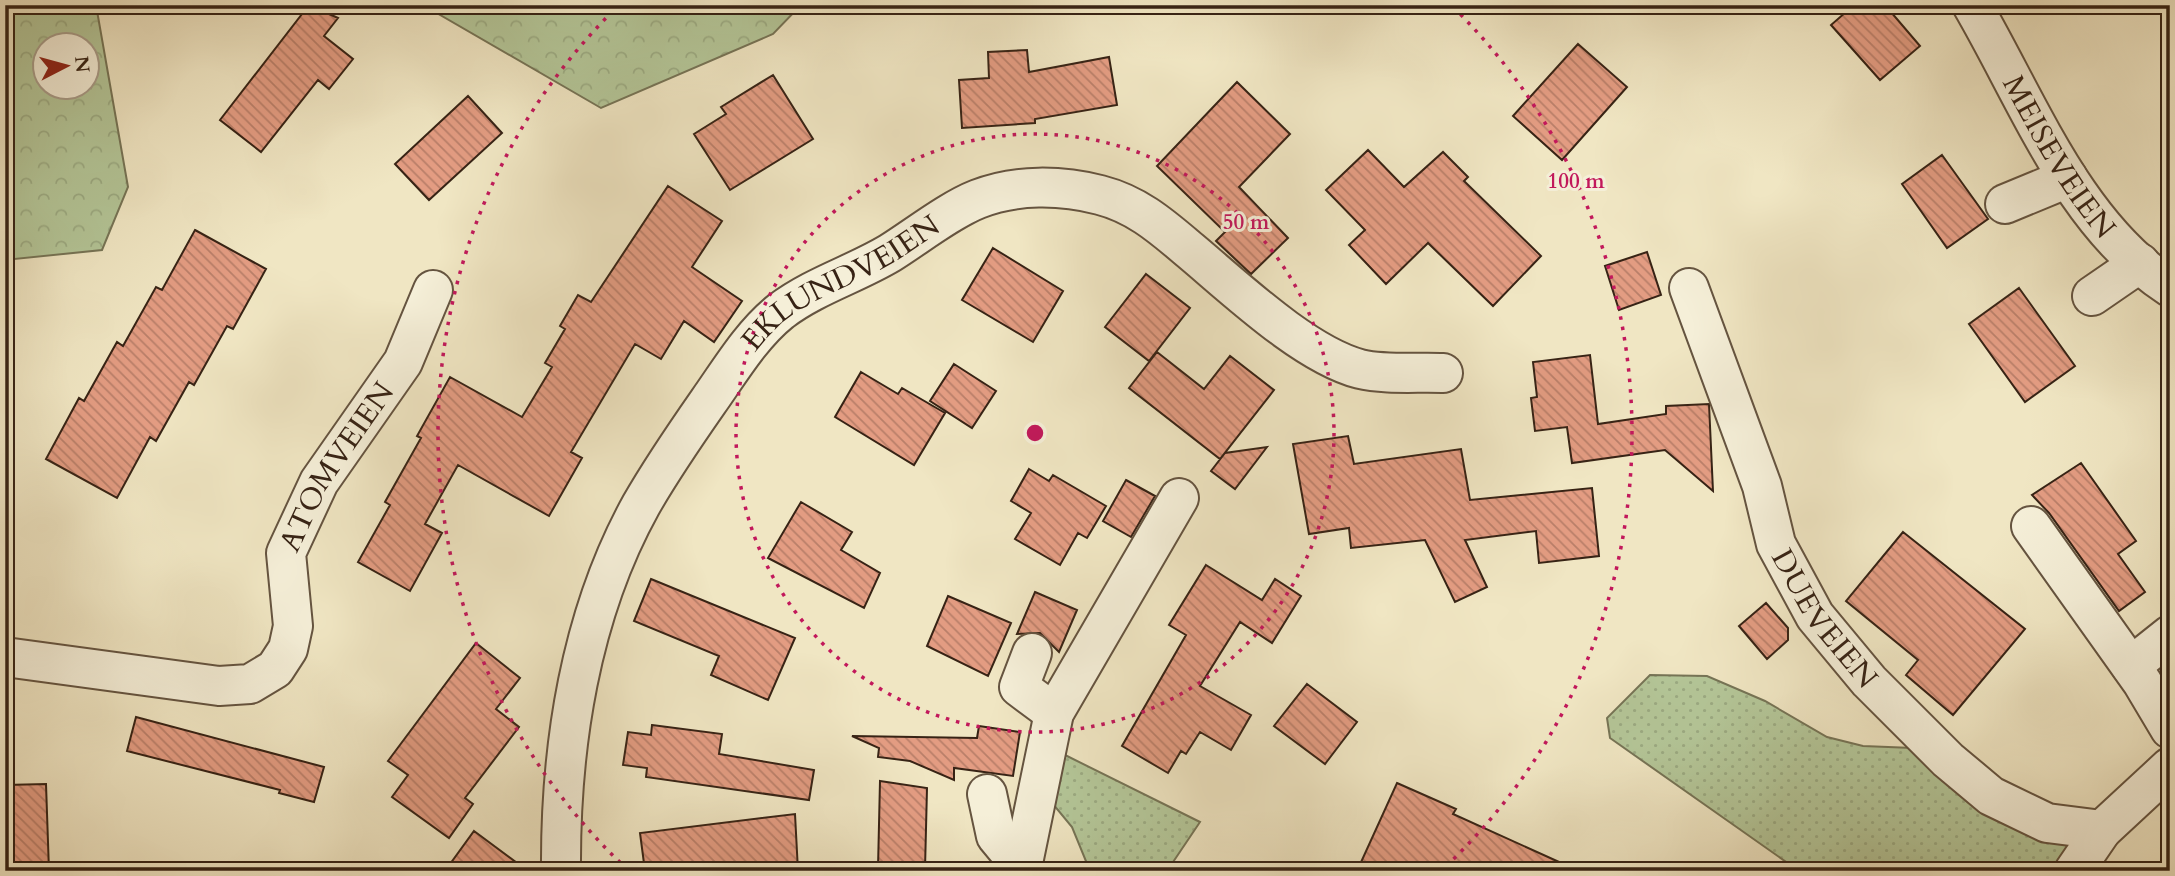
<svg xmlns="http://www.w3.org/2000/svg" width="2175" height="876" viewBox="0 0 2175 876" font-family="Cardo,serif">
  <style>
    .forest { fill: url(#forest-crowns); stroke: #767456; stroke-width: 2; fill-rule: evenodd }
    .park { fill: url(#park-dots); stroke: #767456; stroke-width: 2 }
    .building { fill: url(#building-back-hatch); stroke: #372315; stroke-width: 2 }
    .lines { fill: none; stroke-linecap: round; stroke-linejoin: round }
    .minor-casing { stroke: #655440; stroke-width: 42 }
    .minor { stroke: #f5efd8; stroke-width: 38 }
    .ring { fill: none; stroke: #c2185b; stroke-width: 3.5; stroke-dasharray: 3.5 7 }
    .labels { text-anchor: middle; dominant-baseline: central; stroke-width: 6; stroke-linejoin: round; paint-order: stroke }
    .street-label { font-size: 30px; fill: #372315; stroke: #f5efd8 }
    .centre { fill: #c2185b; stroke: #f5efd8; stroke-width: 3.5 }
    .ring-label { font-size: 21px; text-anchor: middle; font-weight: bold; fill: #c2185b; stroke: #f5efd8; stroke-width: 6; stroke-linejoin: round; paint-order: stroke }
  </style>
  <defs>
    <pattern id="forest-crowns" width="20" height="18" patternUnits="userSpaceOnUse" patternTransform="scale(1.75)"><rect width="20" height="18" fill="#b4c698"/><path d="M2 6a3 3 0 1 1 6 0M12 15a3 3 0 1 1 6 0" fill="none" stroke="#9baa82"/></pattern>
    <pattern id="park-dots" width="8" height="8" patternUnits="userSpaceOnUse" patternTransform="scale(1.75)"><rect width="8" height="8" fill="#b4c698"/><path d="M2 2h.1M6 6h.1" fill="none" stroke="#9baa82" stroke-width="1.8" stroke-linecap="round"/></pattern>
    <pattern id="building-back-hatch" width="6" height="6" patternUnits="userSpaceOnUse" patternTransform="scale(1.75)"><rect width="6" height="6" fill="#e39c82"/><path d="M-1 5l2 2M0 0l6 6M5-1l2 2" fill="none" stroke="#b97f69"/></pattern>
  </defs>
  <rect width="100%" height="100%" fill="#f0e6c3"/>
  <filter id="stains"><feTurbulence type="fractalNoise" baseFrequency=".00286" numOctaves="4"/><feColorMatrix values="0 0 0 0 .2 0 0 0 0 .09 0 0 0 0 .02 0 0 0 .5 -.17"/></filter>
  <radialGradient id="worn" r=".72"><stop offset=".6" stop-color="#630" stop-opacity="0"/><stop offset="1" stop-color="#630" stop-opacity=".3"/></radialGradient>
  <path class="forest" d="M5 5H96L128 187 102 250 5 260ZM46 46H88V88H46Z
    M423 5H801L773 34 601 108Z"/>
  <path class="park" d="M1650 675 1707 676 1765 701 1827 737 1863 746 1913 748 1978 805 2023 833 2068 843 2062 861 2054 871H1799L1610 738 1607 718Z
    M1061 753 1200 822 1167 871H1090L1072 827 1048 798Z"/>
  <path class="building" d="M309 5 338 18 324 36 353 59 329 89 318 80 261 152 220 120Z
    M1854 5H1885L1920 46 1880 80 1831 25Z
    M1578 44 1627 87 1562 160 1513 116Z
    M1027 50 1029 72 1109 57 1117 105 1035 119V123L962 128 959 80 989 78 988 52Z
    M773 75 813 139 730 190 694 134 726 114 721 107Z
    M1237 82 1290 134 1239 187 1288 238 1251 274 1216 241 1225 232 1157 166Z
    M468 96 502 133 429 200 395 164Z
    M1368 150 1404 187 1443 152 1468 177 1464 181 1541 256 1493 306 1428 243 1386 284 1349 245 1365 230 1326 190Z
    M1942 155 1988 219 1947 248 1902 184Z
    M668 186 722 221 692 267 742 301 714 342 684 321 661 359 635 344 571 452 582 458 549 516 458 465 425 524 442 533 410 591 358 562 390 505 385 502 421 438 417 436 450 377 522 417 552 367 545 363 565 329 560 326 578 295 591 302Z
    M195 230 266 269 233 329 227 326 194 385 189 382 156 441 150 437 117 498 46 459 79 398 84 401 117 342 123 346 156 287 162 290Z
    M993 248 1063 291 1033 342 962 300Z
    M1647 252 1661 295 1619 310 1605 266Z
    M1146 274 1190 308 1149 361 1105 327Z
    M2019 288 2075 366 2025 402 1969 324Z
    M1157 352 1204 389 1230 356 1274 390 1220 459 1129 388Z
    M1590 355 1598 424 1666 414V406L1709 404 1713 491 1665 450 1572 463 1567 427 1535 431 1531 398 1537 397 1533 362Z
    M954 364 996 391 972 428 930 401Z
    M861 372 898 394 902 388 945 413 914 465 835 417Z
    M1348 436 1354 464 1461 449 1470 500 1592 488 1599 556 1539 563 1536 531 1465 540 1487 587 1455 602 1425 540 1351 548 1349 528 1309 534 1293 444Z
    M1267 447 1235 489 1211 471 1225 453Z
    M2081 463 2136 541 2118 554 2145 592 2119 611 2049 513 2032 495Z
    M1029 469 1049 481 1053 475 1106 506 1087 538 1078 533 1060 565 1015 539 1031 513 1011 501Z
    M1126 480 1155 496 1131 537 1103 521Z
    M801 502 852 532 841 550 880 573 864 608 768 558Z
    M1903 532 2025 629 1953 715 1906 675 1918 660 1846 601Z
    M1206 565 1262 600 1275 579 1301 596 1272 643 1240 622 1200 686 1251 715 1231 750 1200 732 1186 754 1181 751 1168 773 1122 746 1186 635 1169 625Z
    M651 579 795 638 768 700 711 675 719 656 634 621Z
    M1035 592 1077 610 1059 652 1040 633 1017 634Z
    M948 596 1011 623 988 676 927 646Z
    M1766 603 1788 628V640L1767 659 1739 626Z
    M476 643 520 678 496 709 519 727 465 798 473 804 449 838 392 797 408 775 388 761Z
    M1307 684 1357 722 1325 764 1274 726Z
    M136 717 324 767 314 802 279 793 280 790 127 751Z
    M652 725 722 734 719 754 814 770 809 800 646 777 647 768 623 765 628 732 651 735Z
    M979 726 1020 732 1013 776 954 768V780L910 761 878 757 879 748 852 736 977 738Z
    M880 781 927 788 925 869 878 868Z
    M1397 783 1456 809 1453 814 1579 871H1357Z
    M46 784 49 871H5V785Z
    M795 814 798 871H645L640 833Z
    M474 831 528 871H445Z"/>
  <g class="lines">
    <defs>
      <g id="minor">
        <path id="s1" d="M1972 5C2028 101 2074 225 2170 287"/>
        <path d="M2005 204 2068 178"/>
        <path id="s2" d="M1689 288 1762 486 1776 544 1815 616 1869 681 1948 760 1991 796 2047 823 2102 830"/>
        <path d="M2092 296 2140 263"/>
        <path d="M2031 526 2142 682 2170 729"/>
        <path d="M1032 653 1019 687 1054 713"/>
        <path id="s3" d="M5 657 219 686 250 684 275 669 288 649 293 626 286 553 319 482 403 362 433 290"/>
        <path d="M2131 666 2170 635"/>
        <path d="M987 794 996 836 1025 871"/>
        <path d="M1022 868 1054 713 1179 498"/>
        <path id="s4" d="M561 871C560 747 580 615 641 505 661 470 685 435 708 402 730 371 751 335 781 311 814 286 855 274 890 253 917 236 950 210 978 199 1016 184 1061 185 1100 195 1135 204 1159 224 1186 247 1232 285 1303 354 1360 369 1385 375 1417 372 1443 373"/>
        <path d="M2074 871 2102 830 2170 767"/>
      </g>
    </defs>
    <use href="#minor" class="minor-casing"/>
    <use href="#minor" class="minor"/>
  </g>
  <g class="ring">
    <circle cx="1035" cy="433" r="299"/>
    <path d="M628 870A597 597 0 0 1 617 7M1453 7A597 597 0 0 1 1442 870"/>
  </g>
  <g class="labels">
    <g class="street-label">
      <text stroke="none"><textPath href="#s1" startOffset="175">MEISEVEIEN</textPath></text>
      <text stroke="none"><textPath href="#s4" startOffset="684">EKLUNDVEIEN</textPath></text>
      <text stroke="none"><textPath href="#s3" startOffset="497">ATOMVEIEN</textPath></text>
      <text stroke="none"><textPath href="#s2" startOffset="360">DUEVEIEN</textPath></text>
    </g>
  </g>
  <circle cx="1035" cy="433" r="10" class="centre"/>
  <g class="ring-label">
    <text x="1576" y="188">100 m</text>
    <text x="1246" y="229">50 m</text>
  </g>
  <rect width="2175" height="876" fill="none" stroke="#f0e6c3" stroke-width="28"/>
  <rect x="7" y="7" width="2161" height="862" fill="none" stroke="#372315" stroke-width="3.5"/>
  <rect x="14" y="14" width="2147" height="848" fill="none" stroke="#372315" stroke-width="2"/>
  <g transform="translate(66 66) rotate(84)"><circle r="33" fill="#f5efd8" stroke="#a99d8a" stroke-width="2"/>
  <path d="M0-5L12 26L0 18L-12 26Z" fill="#8f2418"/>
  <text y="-10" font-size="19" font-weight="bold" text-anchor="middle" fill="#372315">N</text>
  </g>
  <rect width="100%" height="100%" filter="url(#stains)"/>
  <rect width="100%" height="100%" fill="url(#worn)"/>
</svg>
